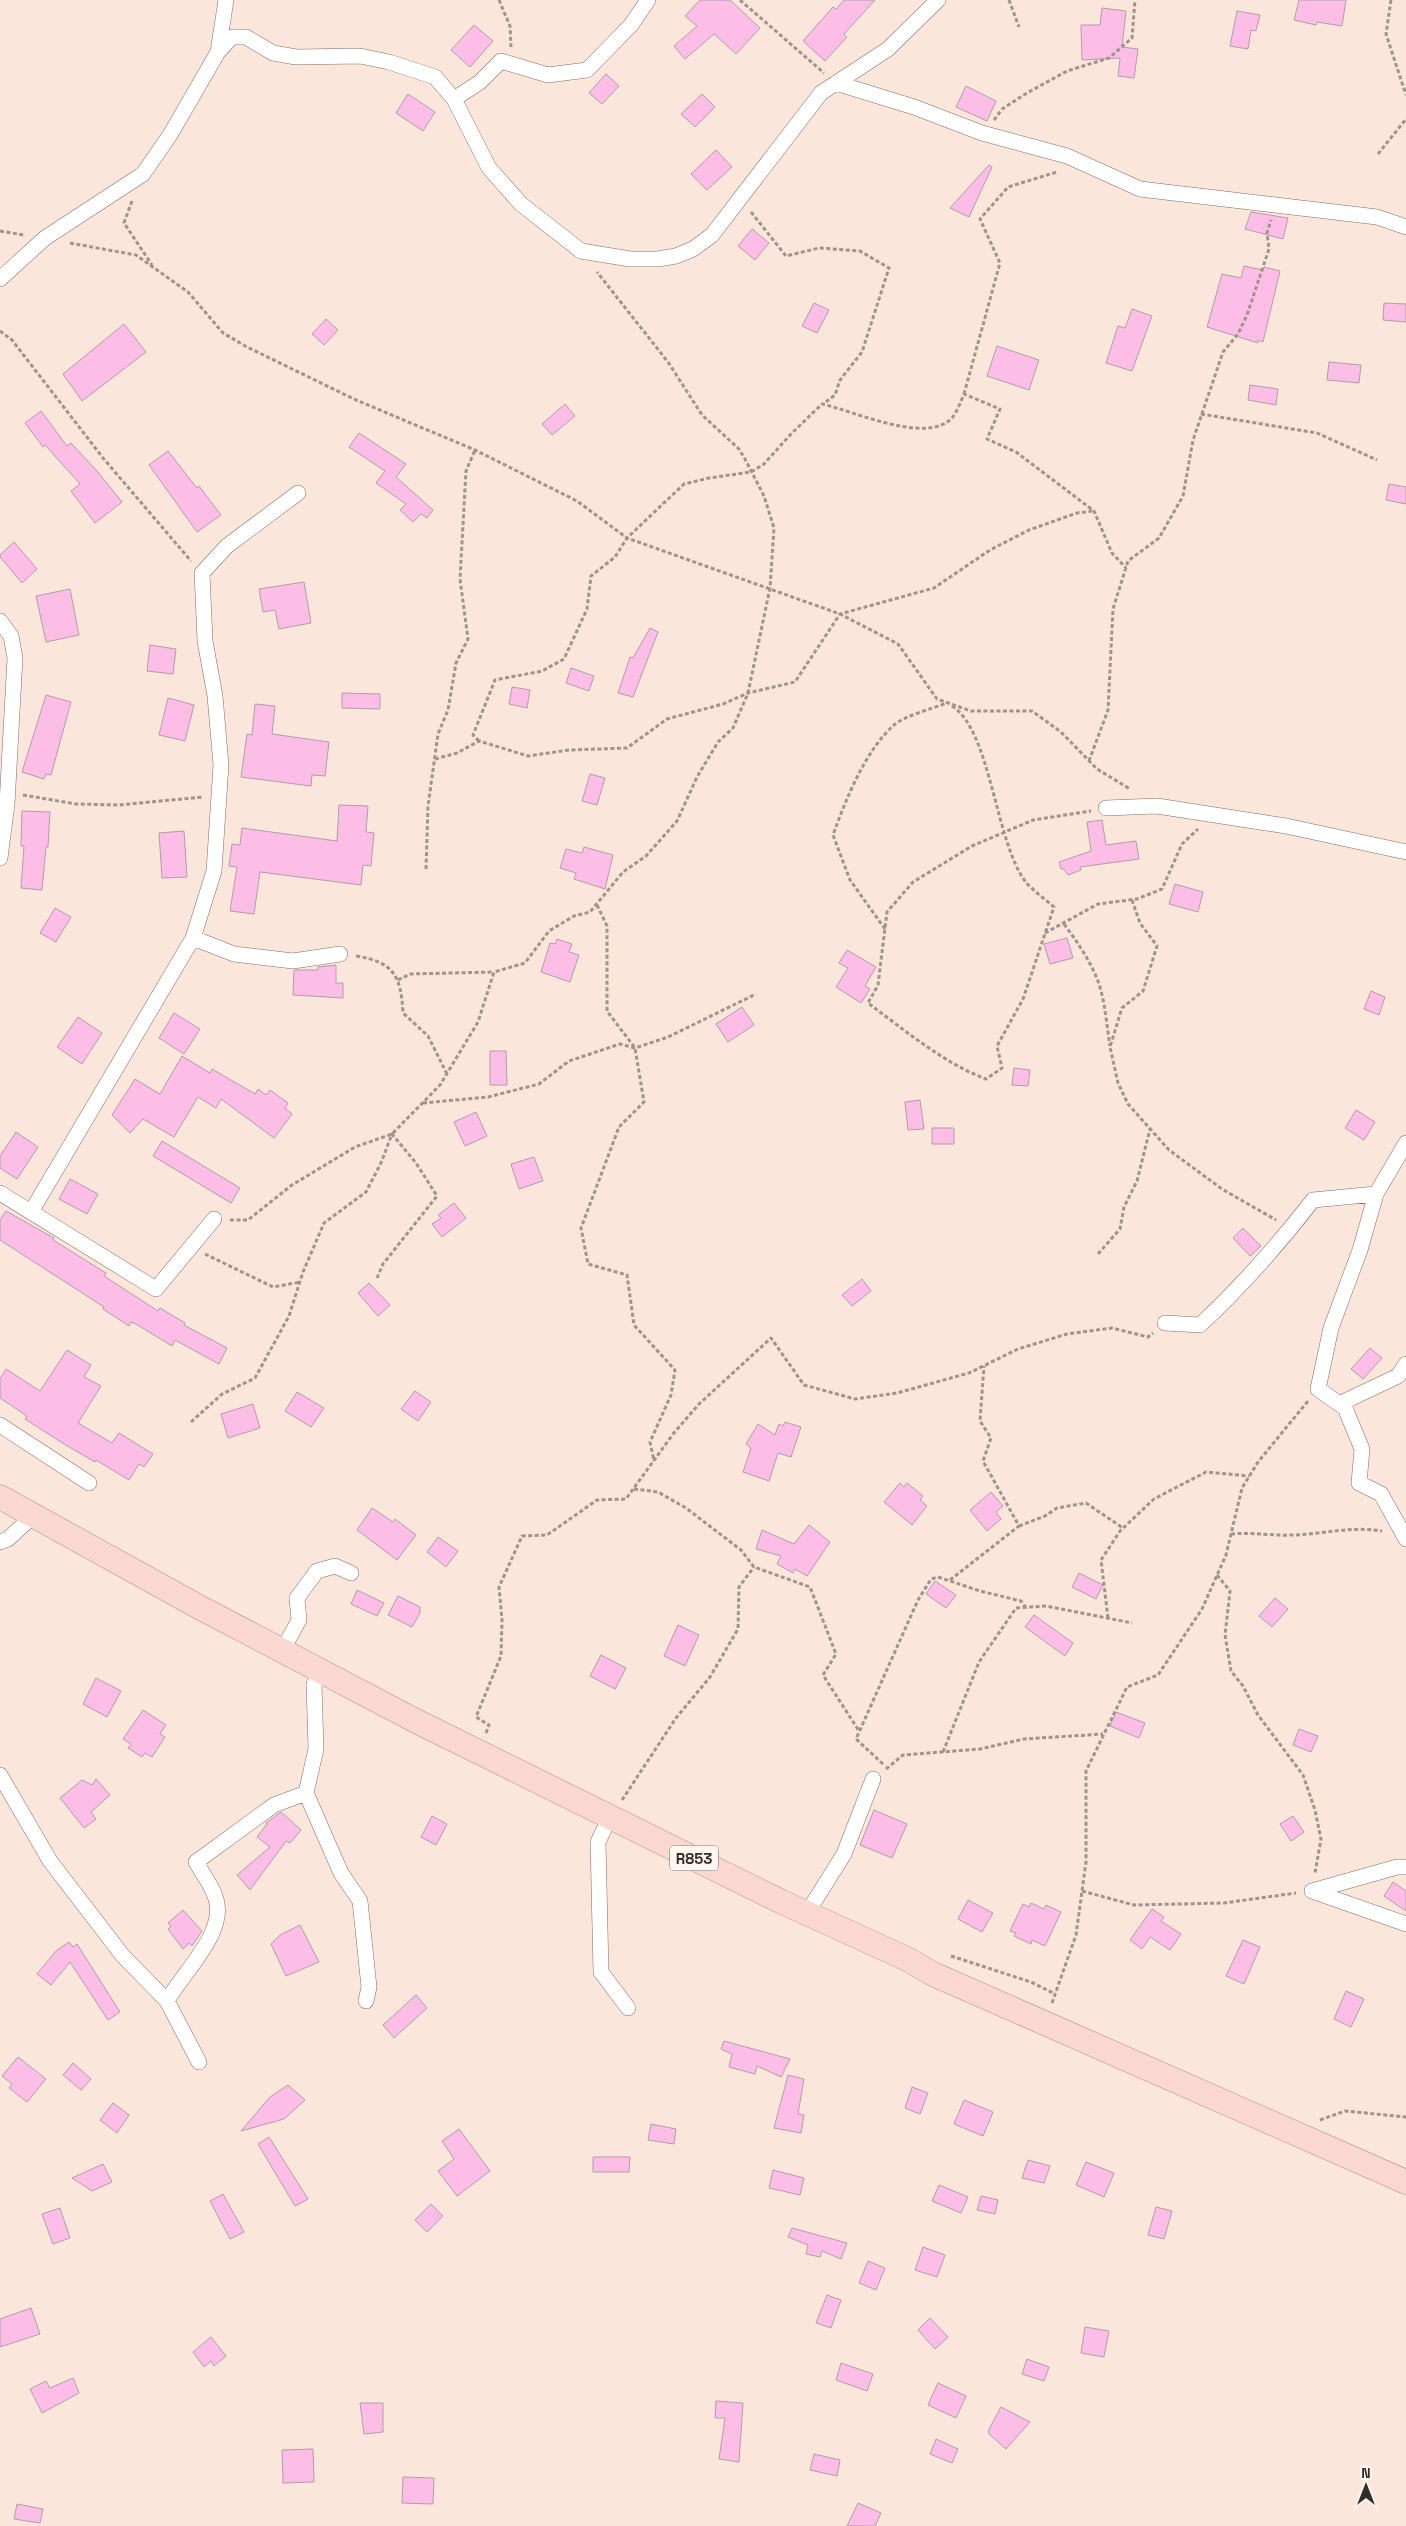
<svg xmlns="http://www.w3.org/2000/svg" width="1406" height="2526" viewBox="0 0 1406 2526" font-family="'Space Grotesk',sans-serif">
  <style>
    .building { fill: #fcbde7; stroke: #b09eaa }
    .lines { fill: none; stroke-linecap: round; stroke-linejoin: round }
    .minor-casing { stroke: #806d65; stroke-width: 16 }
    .primary-casing { stroke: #b48b84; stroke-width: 25 }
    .path { stroke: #a2938c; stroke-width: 3; stroke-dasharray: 4 2.5; stroke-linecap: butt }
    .minor { stroke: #fff; stroke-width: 15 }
    .primary { stroke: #fbd7d2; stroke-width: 24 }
    .labels { text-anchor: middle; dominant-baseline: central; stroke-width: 4; stroke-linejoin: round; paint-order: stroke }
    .shield { fill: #fff6f2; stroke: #726966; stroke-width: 1 }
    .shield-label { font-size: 15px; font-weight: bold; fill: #352d2a }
  </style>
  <rect width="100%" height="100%" fill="#fbe6dc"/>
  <path class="building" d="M700 0H730L760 28 736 54 714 34 685 59 674 46 697 26 685 16Z
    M844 0H875L844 34 847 37 825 61 803 41 833 7 836 9Z
    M1299 0H1346L1342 26 1317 22 1316 25 1294 20Z
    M1102 8 1126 11 1122 47 1138 49 1134 78 1118 76 1120 58 1082 60 1081 25H1100Z
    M1237 11 1260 15 1256 31 1251 30 1248 49 1230 46Z
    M474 25 493 41 470 67 451 50Z
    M606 74 619 86 602 104 589 93Z
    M966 86 996 101 987 121 956 107Z
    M408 94 435 112 423 131 396 113Z
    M702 94 715 107 695 127 681 114Z
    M716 150 732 167 707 190 691 174Z
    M989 165 992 167 969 217 950 208Z
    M1251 212 1288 218 1283 239 1245 229Z
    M752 229 769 243 755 260 738 246Z
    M1244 266 1263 270 1264 267 1280 271 1263 342 1258 340V343L1207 327 1222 274 1241 278Z
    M814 303 829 310 817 333 802 326Z
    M1384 303 1406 304V322L1383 320Z
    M1132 309 1152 316 1132 371 1106 363 1118 326 1125 328Z
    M326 319 338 330 324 345 312 334Z
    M124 324 146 352 82 401 63 374Z
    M997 346 1039 360 1029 390 987 376Z
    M1329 362 1361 365 1359 383 1327 380Z
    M1250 385 1278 389 1276 405 1248 400Z
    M565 404 575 416 552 435 542 424Z
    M41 411 67 446 71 443 97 471 122 502 95 523 71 491 80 484 45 445 43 447 25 423Z
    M359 433 406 464 396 477 433 510 427 518 421 514 413 522 400 510 406 504 376 483 385 471 349 447Z
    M168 451 197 488 199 486 221 515 197 532 149 465Z
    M1389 484 1406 487V504L1386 500Z
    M14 542 37 569 22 583 0 557V555Z
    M304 582 311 623 279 629 275 610 263 612 259 589Z
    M70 589 79 635 46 642 36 596Z
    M650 628 658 632 633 697 618 693 630 657 633 658Z
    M150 645 176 649 173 674 147 671Z
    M571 668 594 676 589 691 566 683Z
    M512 687 530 690 527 708 509 704Z
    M342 693 380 694V709L342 708Z
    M46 695 71 702 51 775 46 774 44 779 22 772Z
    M168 698 194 705 185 741 159 735Z
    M255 704 275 706 272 734 329 742 325 776 312 775 311 786 241 777 247 734 252 735Z
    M590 774 605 778 597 805 582 801Z
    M339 805 368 806 366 832 374 833 371 866 363 865 361 885 260 872 254 914 230 911 237 867 229 866 232 844 240 845 242 828 337 841Z
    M22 811 50 812 48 847H46L42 890 21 888 24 846H21Z
    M1102 820 1106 845 1136 841 1139 859 1080 867 1081 870 1068 875 1064 869H1061L1059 862 1091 851 1087 822Z
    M184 831 187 877 162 878 159 833Z
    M584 847 613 855 605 889 574 879 576 873 560 868 566 849 582 853Z
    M1175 884 1203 892 1198 912 1169 904Z
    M55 908 71 917 56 942 40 933Z
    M1067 938 1073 958 1050 964 1044 944Z
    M557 939 572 944 569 952 579 955 570 982 541 972 550 943 555 944Z
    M847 950 876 967 865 986 870 989 861 1003 836 987 848 968 839 963Z
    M336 965V983H343V998L293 995 294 970H318V967Z
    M1371 991 1385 997 1379 1015 1364 1009Z
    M742 1007 754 1025 728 1042 716 1024Z
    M174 1013 200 1029 184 1054 159 1038Z
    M78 1017 102 1033 82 1064 57 1047Z
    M490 1051H506L507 1085H490Z
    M182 1056 210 1073 212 1069 255 1094 258 1089 266 1095 270 1090 288 1103 285 1108 292 1114 274 1138 221 1099 216 1108 198 1097 174 1137 143 1119 130 1133 112 1115 135 1079 160 1094Z
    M1014 1068 1030 1070 1028 1086 1012 1085Z
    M920 1100 924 1129 908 1130 905 1102Z
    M1356 1110 1375 1122 1364 1140 1345 1128Z
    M476 1112 487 1136 465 1146 454 1122Z
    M932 1128H954V1144H932Z
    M16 1132 38 1147 17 1179 0 1168V1156Z
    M162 1141 240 1188 231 1203 153 1156Z
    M534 1157 543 1181 519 1189 511 1164Z
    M70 1179 98 1194 87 1214 59 1199Z
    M454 1203 466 1218 442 1237 432 1224 441 1218 438 1215Z
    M6 1211 54 1238 53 1240 106 1273 104 1276 158 1311 160 1308 185 1323 184 1325 227 1348 219 1364 175 1340 172 1346 136 1324 131 1322 129 1326 103 1309 104 1307 0 1240V1220Z
    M1243 1228 1261 1246 1250 1256 1233 1238Z
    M862 1279 871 1291 852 1306 842 1295Z
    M369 1283 390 1305 378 1316 358 1293Z
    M1370 1348 1382 1358 1363 1379 1351 1369Z
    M67 1350 91 1365 84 1377 101 1386 78 1423 112 1443 119 1433 153 1454 144 1467 139 1464 129 1480 96 1460 95 1462 64 1444 25 1419 27 1416 0 1398V1379L6 1369 40 1391Z
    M415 1391 431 1402 418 1421 401 1409Z
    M297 1392 324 1408 311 1427 285 1411Z
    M253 1404 260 1428 228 1438 221 1414Z
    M785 1422 801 1427 791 1457 778 1453 769 1481 743 1472 751 1448 746 1444 758 1424 775 1435 779 1424 783 1426Z
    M900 1483 904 1487 907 1483 923 1496 920 1500 927 1506 912 1525 884 1502Z
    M991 1492 1003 1506 996 1512 1001 1519 987 1531 970 1510Z
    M372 1508 393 1522 395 1519 416 1535 397 1560 357 1530Z
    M809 1525 830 1542 807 1576 795 1569 793 1573 777 1564 781 1556 756 1549 762 1530 794 1544Z
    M438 1537 458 1551 446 1567 427 1552Z
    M1079 1573 1103 1585 1096 1599 1072 1587Z
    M935 1581 956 1595 946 1608 926 1594Z
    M357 1590 384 1603 377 1616 351 1604Z
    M398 1596 420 1607V1613L412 1627 388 1615Z
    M1275 1598 1288 1609 1272 1627 1259 1616Z
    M1034 1615 1073 1643 1065 1656 1025 1627Z
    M678 1625 699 1635 685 1666 664 1656Z
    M601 1655 626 1668 615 1689 590 1676Z
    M96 1678 121 1691 107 1717 83 1704Z
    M143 1710 166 1725 160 1734 165 1737 152 1757 145 1753 142 1757 128 1748 131 1744 123 1739Z
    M1116 1712 1145 1723 1139 1738 1110 1726Z
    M1299 1729 1318 1736 1311 1752 1293 1745Z
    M96 1779 110 1795 91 1812 96 1819 84 1828 60 1798 82 1780 92 1785Z
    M874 1810 907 1824 892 1858 860 1845Z
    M281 1812 301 1830 290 1843 286 1841 250 1890 237 1875 270 1847 257 1837 267 1824 266 1823Z
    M432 1816 447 1824 436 1845 421 1837Z
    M1293 1816 1304 1832 1291 1841 1280 1824Z
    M1393 1882 1406 1891V1911L1384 1896Z
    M968 1900 993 1913 982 1932 958 1919Z
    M1031 1903 1044 1909 1046 1905 1061 1912 1045 1946 1032 1940 1031 1944 1014 1936 1016 1933 1010 1931 1023 1904 1029 1907Z
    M1152 1909 1164 1917 1161 1921 1181 1934 1170 1950 1150 1937 1142 1949 1130 1940Z
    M183 1910 202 1931 192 1946 189 1943 183 1949 168 1929 171 1926 168 1923Z
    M300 1925 319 1962 286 1976 271 1944 280 1935Z
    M1243 1940 1260 1947 1244 1984 1226 1976Z
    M69 1942 73 1947 77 1944 120 2012 108 2020 70 1962 51 1985 37 1974 56 1951Z
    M1346 1991 1364 1999 1351 2027 1334 2019Z
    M416 1995 427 2008 394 2038 383 2025Z
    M724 2041 790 2059 781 2077 757 2066 755 2074 729 2067 732 2054 721 2049Z
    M18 2057 46 2079 27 2102 9 2088 12 2084 2 2076Z
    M73 2063 91 2079 81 2090 63 2075Z
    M788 2075 804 2079 798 2114 804 2115 801 2133 774 2128Z
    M288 2085 305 2100 284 2119 241 2131 270 2097Z
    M912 2087 928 2093 920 2114 905 2108Z
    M964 2100 993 2112 983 2136 954 2124Z
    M113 2103 129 2115 117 2133 100 2120Z
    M651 2124 676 2129 674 2144 648 2140Z
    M459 2129 490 2171 457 2196 438 2171 454 2159 442 2141Z
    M269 2137 308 2199 295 2206 258 2144Z
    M593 2157H630L629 2172H593Z
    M1028 2160 1050 2166 1044 2183 1022 2178Z
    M1086 2162 1114 2173 1104 2197 1076 2185Z
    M103 2164 112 2182 92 2191 72 2178Z
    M773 2170 804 2178 800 2195 769 2188Z
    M939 2185 968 2197 961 2213 932 2201Z
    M223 2194 244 2232 230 2239 210 2201Z
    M981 2196 998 2200 995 2214 977 2210Z
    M431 2204 443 2216 427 2232 415 2220Z
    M1156 2207 1172 2211 1164 2239 1148 2235Z
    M60 2208 70 2238 53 2244 42 2214Z
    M792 2228 847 2243 841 2259 822 2251 820 2257 806 2254 808 2245 788 2237Z
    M923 2247 945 2255 937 2277 915 2270Z
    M868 2261 885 2268 876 2290 859 2283Z
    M827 2295 841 2300 831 2328 816 2323Z
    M31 2308 40 2334 0 2347V2319Z
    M930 2318 948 2337 935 2349 918 2330Z
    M1085 2327 1109 2331 1104 2357 1081 2353Z
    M211 2337 226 2356 214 2366 211 2361 204 2367 193 2352Z
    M1027 2359 1049 2367 1044 2381 1022 2374Z
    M841 2363 873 2374 867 2391 836 2380Z
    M73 2378 79 2393 42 2413 30 2389 46 2381 50 2388Z
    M938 2383 966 2396 956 2418 928 2405Z
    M716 2401 743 2403 739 2462 719 2459 725 2418H715Z
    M360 2403H383V2432L364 2434Z
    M1001 2407 1030 2422 1006 2449 989 2434V2429Z
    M936 2439 958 2449 952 2463 930 2454Z
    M313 2449 314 2482 283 2483 282 2450Z
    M814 2454 840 2460 837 2476 810 2470Z
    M403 2477 434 2478 433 2504 402 2503Z
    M858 2503 881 2513 875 2526H847Z
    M17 2504 43 2509 40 2523 14 2519Z"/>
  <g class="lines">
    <defs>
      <path id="minor" d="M218 52 232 37H246L273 53 296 57 360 56 389 62 435 77 454 99 489 168 521 204 581 251 630 259H658L676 256 693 249 712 235 821 93 888 49 938 0
        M836 83 914 107 982 133 1067 156 1140 189 1377 217 1406 227
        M454 99 480 82 501 61 548 75 587 70 631 25 648 0
        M0 279 45 238 143 174 170 135 218 52 226 0
        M0 621 11 636 15 658 7 804 0 858
        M1106 808 1157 806 1286 826 1406 852
        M193 938 234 954 293 961 340 954
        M0 1193 156 1289 214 1219
        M1376 1194 1360 1250 1331 1328 1318 1389 1345 1408 1362 1449 1359 1483 1381 1494 1406 1539
        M31 1212 193 938 214 871 221 765 215 696 205 641 202 573 227 546 298 493
        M1165 1323 1200 1325C1242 1286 1278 1245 1313 1200L1376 1194 1406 1143
        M1339 1404 1398 1376 1406 1364
        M0 1425 89 1483
        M0 1542 8 1539 33 1516
        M282 1651 299 1620 297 1598 317 1571 335 1566 351 1573
        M0 1775 50 1861 123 1956 167 2001 199 2062
        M306 1793 341 1873 360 1901 369 1987 366 2001
        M610 1817 598 1842 601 1972 628 2008
        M1312 1891 1406 1924
        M1312 1891 1397 1867H1406
        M807 1913 844 1854 873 1779
        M167 2001C183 1972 229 1931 215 1896 211 1884 202 1873 196 1862L274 1805 306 1793 316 1749 314 1684 323 1671"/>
      <path id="primary" d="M0 1497 199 1607 416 1721 780 1901 907 1959 933 1974 1406 2182"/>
    </defs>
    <use href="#minor" class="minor-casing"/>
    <use href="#primary" class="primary-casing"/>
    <path class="path" d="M499 0 510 26 511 47
      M740 0 824 73
      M1009 0 1019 27
      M1391 0 1386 34 1406 95
      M994 120 1002 109 1027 93 1067 71 1109 58 1132 38 1135 0
      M1378 154 1406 119
      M132 201 124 223 152 265
      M751 212 786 256 819 248 860 251 889 268 862 352 840 380 835 395 823 404
      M0 231 24 235
      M70 243 136 255 188 292 223 333 247 347 356 400 475 450 577 501 627 538 840 614 898 644 937 699 971 711H1032L1061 732 1097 769 1130 789
      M0 331 12 340 103 458 191 561
      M964 394 1000 263 980 219 1008 187 1057 172
      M1201 414 1317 433 1377 460
      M952 706C991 731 995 840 1025 881 1032 890 1045 899 1054 907L1023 999 997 1046 1002 1068 986 1079C945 1064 903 1029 868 1003L878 985 887 912 913 882 972 846 1033 820 1091 811
      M479 741 473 735 495 680 542 671 564 659 587 609 591 576 615 557 627 538 684 484 709 478 751 472 764 464 791 434 822 404C854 411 926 445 952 418 957 412 961 401 964 394L1000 409 987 439 1016 452 1094 511 1112 553 1126 568
      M435 759 457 753 479 741 528 756 569 750 627 748 667 719 723 704 748 693 795 682 840 614 934 588 990 550 1029 530 1077 513 1093 511
      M1089 761 1108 710 1113 609 1128 561 1159 538 1183 496 1193 440 1223 352 1238 334 1247 315 1269 249 1267 233 1271 220
      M23 795 76 804 119 805 203 797
      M426 869 428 806 438 734 448 710 456 663 468 639 460 579 466 471 475 450
      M1132 900 1140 923 1157 946 1143 991 1122 1008 1110 1047 1118 1083 1128 1104 1169 1150 1222 1189 1276 1220
      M597 905 607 926V1011L635 1048 644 1102 619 1127 581 1228 588 1264 627 1275 634 1325 675 1370 671 1395 650 1442 654 1461
      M1064 924C1076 940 1087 956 1095 974 1105 995 1106 1022 1110 1046
      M885 929 850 880 833 835C846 799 865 751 894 725 904 716 934 708 947 703
      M1045 933 1098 904 1137 899 1162 889 1182 844 1198 829
      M356 956C394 962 401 976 403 1013L428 1036 447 1074
      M398 980 410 974 494 972
      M423 1103 488 1097 539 1084 569 1061 620 1044 635 1048 668 1037 756 994
      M230 1220H248L292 1185 355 1147 392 1134 440 1085 478 1022 494 972 525 963 549 931 574 916 590 912 623 872 646 856 677 821 697 777 718 742 733 728 748 693 770 588 774 528 764 496 745 459 739 449 702 415 668 362 597 272
      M205 1254 273 1287 301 1282
      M1098 1254 1120 1229 1124 1207 1137 1181 1150 1129
      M191 1422 222 1394 255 1378 289 1316 303 1272 324 1223 366 1192 381 1163 392 1134 416 1163 437 1196 383 1264 377 1278
      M634 1489 658 1492 686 1508 741 1550 754 1567 810 1587 836 1654 823 1675 859 1731
      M1019 1526 1045 1516 1057 1508 1086 1503 1123 1528
      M1231 1534C1252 1532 1272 1536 1293 1535 1323 1534 1352 1526 1382 1531
      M1217 1575 1230 1591 1225 1635 1231 1671 1243 1686 1258 1715 1303 1775 1315 1810 1321 1839 1315 1873
      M950 1580 1019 1526 983 1461 991 1438 980 1421 984 1366
      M1108 1618 1101 1560 1120 1531 1154 1499 1206 1472 1249 1476
      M486 1733 489 1725 476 1717 501 1656 502 1620 499 1587 522 1536 547 1535 597 1500 626 1499 673 1434 699 1404 771 1338 804 1385 855 1399 897 1393 969 1373 1018 1349 1067 1334 1112 1328 1148 1337 1153 1333
      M943 1752 979 1662 1016 1608 1046 1606 1132 1623
      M883 1764 856 1739 918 1600 931 1579 938 1577 980 1591 1021 1601 1026 1608
      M886 1769 903 1755 980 1749 1024 1739 1103 1734
      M622 1800 676 1718 710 1677 738 1629 739 1587 754 1567
      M1082 1891 1134 1905 1224 1903 1296 1893
      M951 1956 1031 1982 1055 1994
      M1052 2003 1076 1935 1086 1862V1771L1127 1687 1158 1675 1202 1609 1226 1555 1242 1488 1258 1462 1308 1401
      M1320 2120 1345 2111 1406 2117"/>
    <use href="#minor" class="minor"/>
    <use href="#primary" class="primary"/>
  </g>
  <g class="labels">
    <rect class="shield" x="670" y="1845.5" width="48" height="25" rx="4"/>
    <g class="shield-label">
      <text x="694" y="1858">R853</text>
    </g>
  </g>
  <g transform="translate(1366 2486)" stroke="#fff6f2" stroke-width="4" paint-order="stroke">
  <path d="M0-4L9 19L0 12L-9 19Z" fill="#352d2a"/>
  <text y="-8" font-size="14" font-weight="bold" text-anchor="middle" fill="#352d2a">N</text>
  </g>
</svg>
